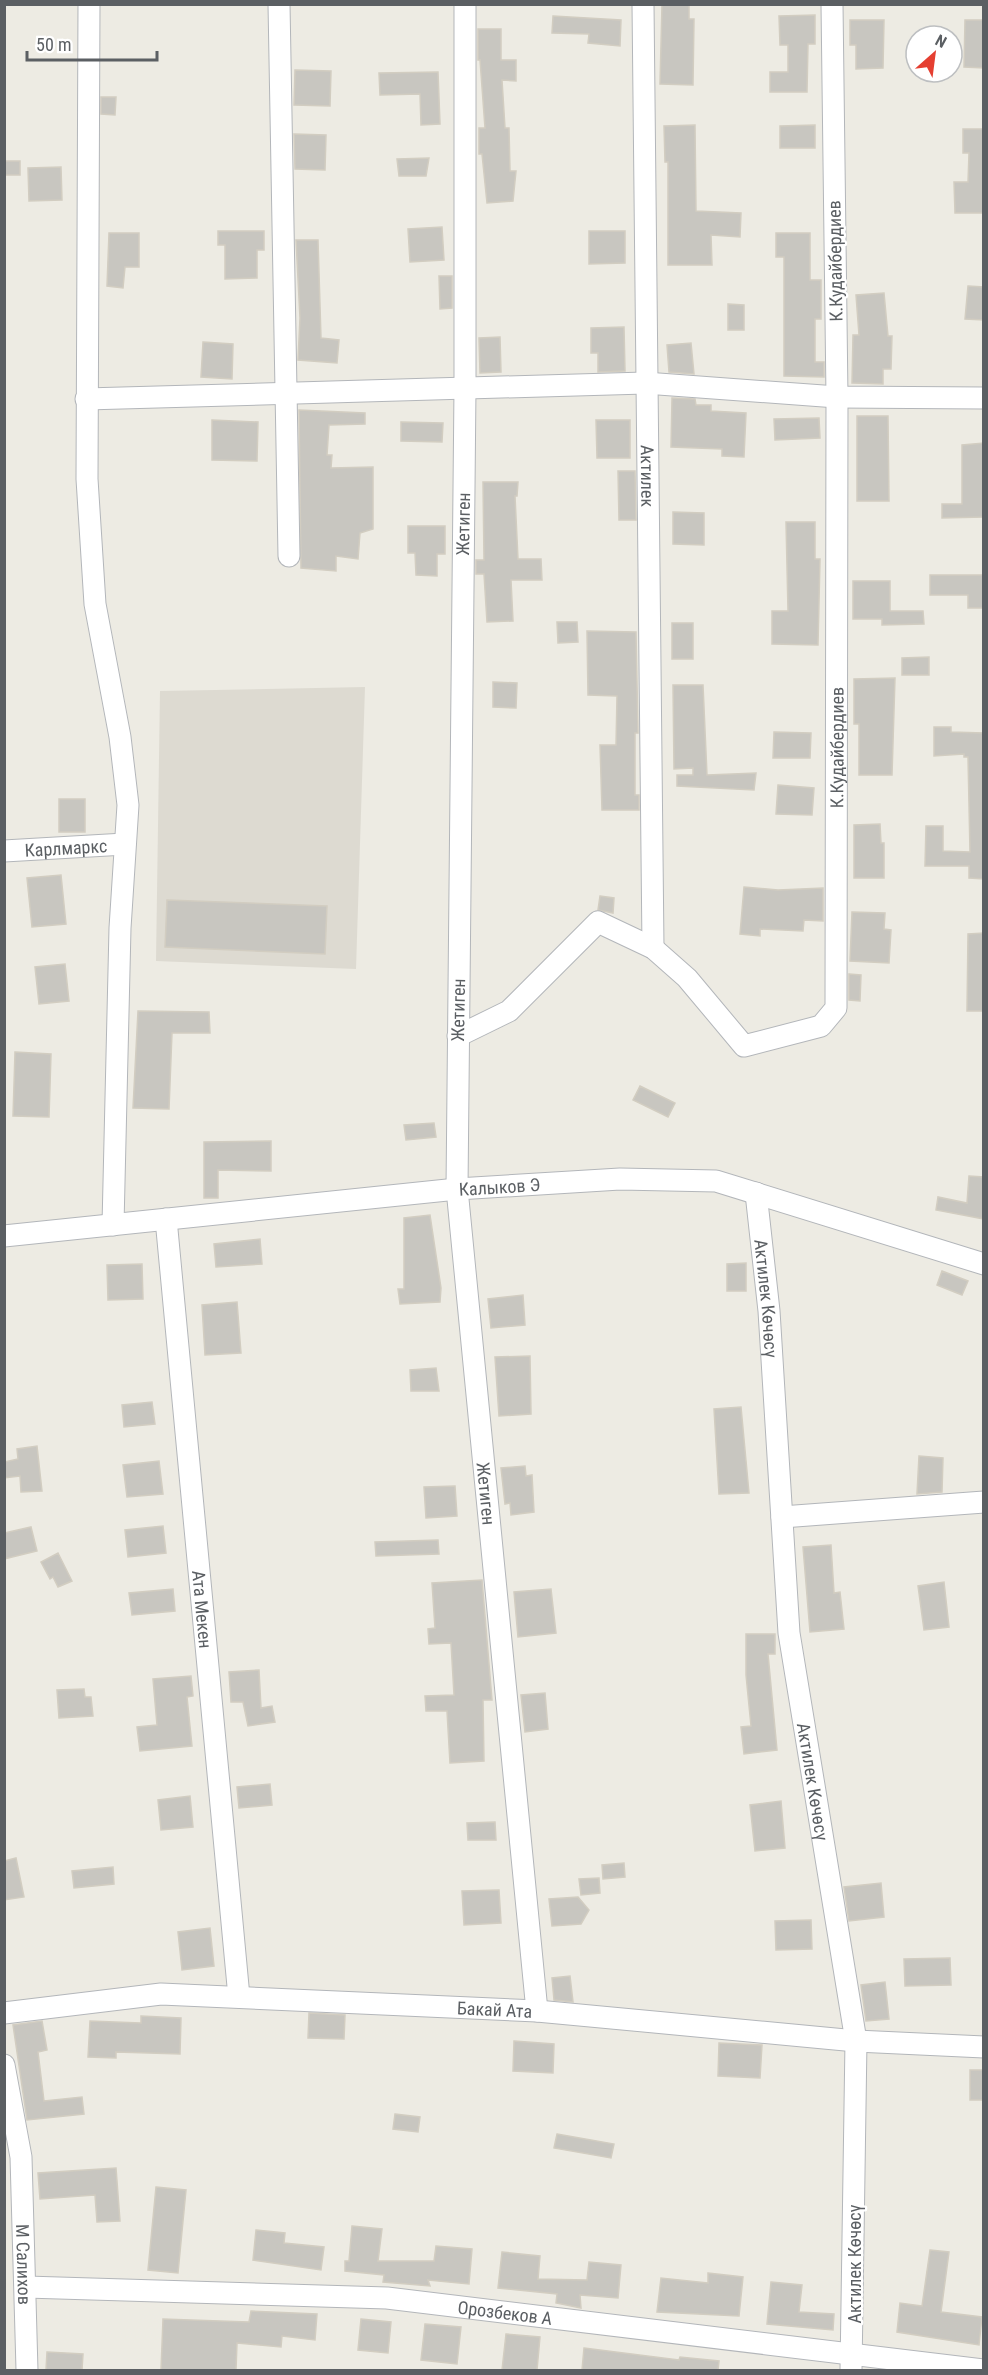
<svg xmlns="http://www.w3.org/2000/svg" width="988" height="2375" viewBox="0 0 988 2375" font-family="'Roboto Condensed',sans-serif">
  <style>
    .education { fill: #dddad1 }
    .building { fill: #c8c6c0; stroke: #d2cdc1; stroke-width: 1.5 }
    .lines { fill: none; stroke-linecap: round; stroke-linejoin: round }
    .street-casing { stroke: #b3b6ba; stroke-width: 23 }
    .street { stroke: #fff; stroke-width: 21 }
    .labels { text-anchor: middle; dominant-baseline: central; stroke-width: 4.5; stroke-linejoin: round; paint-order: stroke }
    .street-label { font-size: 18px; fill: #5b5f63; stroke: #fff }
  </style>
  <rect width="100%" height="100%" fill="#edebe3"/>
  <path class="education" d="M365 687 356 969 156 961 160 691Z"/>
  <path class="building" d="M662 4H689V19H694L693 85 660 84Z
    M815 15V44H808L807 92H770V72H788V45H780L779 16Z
    M553 16 621 20 620 46 588 43 589 34 552 33Z
    M850 20H884L883 68 856 69V45H850Z
    M965 20H984V68L964 67Z
    M478 29H501V60H516V81L502 80 505 128H509L510 171H516L513 201 487 203 482 154H479V128H485L480 60H478Z
    M295 70 331 71 330 106 294 105Z
    M438 72 440 124 421 125 420 94 380 95 379 73Z
    M101 97H116L115 115 101 114Z
    M695 125 696 211 741 213 740 237 711 235 712 265H668V162H665L664 126Z
    M815 125V148H780V126Z
    M963 129H984V213H955L954 182H968L969 153H963Z
    M294 134 326 135 325 170 295 169Z
    M429 158 426 176H399L397 159Z
    M4 161H20V175H4Z
    M61 167 62 200 29 201 28 168Z
    M442 227 444 260 410 262 408 229Z
    M218 231H264V250H257V278L225 279V245H218Z
    M589 231H625V263L589 264Z
    M109 233H139V267H125L123 288 107 286Z
    M776 233H810V280H821V319H815V362H824V377L784 376V257H776Z
    M296 240H318L321 338 339 340 337 363 298 360 300 318Z
    M439 276H452V308L440 309Z
    M968 286 984 287V320L965 319Z
    M884 293 888 336H892L891 369H883V384L852 383 853 335H859L856 295Z
    M728 304 744 305V330H728Z
    M624 327 625 371 598 372V353H591V328Z
    M500 337 501 372 480 373 479 338Z
    M203 342 233 344 232 379 201 377Z
    M691 343 694 374 669 372 667 345Z
    M672 398 695 399 696 405H711V411L746 413 744 457 722 456V449L671 447Z
    M299 410 365 413V424L329 425 327 455H332L331 468 373 467V529L360 533 358 559 336 556V571L301 568Z
    M857 416H888L889 501H857Z
    M819 418 820 438 775 440 774 419Z
    M212 420 258 422 257 461 212 460Z
    M596 420H630V458H597Z
    M401 422 443 423 442 442 401 441Z
    M984 443V517L942 518V504H962V445Z
    M618 471H635L636 520H619Z
    M483 482H518L517 496H515L518 559H541L542 580H511L513 621 487 622 484 574H476V560H484Z
    M673 512 704 513V545L673 544Z
    M786 522H815V559H820L818 645 772 644V611H788Z
    M408 526H445V554H437V576L416 575 415 553H408Z
    M930 575H984V608H968V595H930Z
    M853 581H890V611H923L924 624 882 625V619H853Z
    M557 622H577L578 642 558 643Z
    M672 623H693V659H672Z
    M587 631 636 632 638 733H635V795H639V810H602L600 745H616L617 696 588 695Z
    M929 657V675H902V658Z
    M895 678 892 775H859V724H854V679Z
    M493 682 517 683 516 708 493 707Z
    M673 685H703L707 775 756 773 754 790 677 786V775H693V768L674 769Z
    M934 727H951V732L984 733V879L969 878V866H925L926 826H943V851L970 852 968 757H964V754L934 756Z
    M774 732 811 733 810 758H773Z
    M778 785 814 788 812 815 776 814Z
    M59 799H85V832H59Z
    M880 824 881 843H884V878H854V825Z
    M61 875 66 924 32 927 27 878Z
    M744 887 778 890 823 888V921L804 920 803 931 760 929V936L740 934Z
    M600 896 614 898 613 913 598 910Z
    M167 900 327 906 325 954 165 947Z
    M852 912 885 913 884 929 891 930 889 963 850 961Z
    M984 933V1011H967L968 934Z
    M65 964 69 1001 39 1004 35 967Z
    M849 974 861 975 860 1001 849 1000Z
    M138 1011 209 1012 210 1033H172L169 1109 133 1108Z
    M15 1052 51 1054 49 1117 13 1116Z
    M640 1086 675 1103 668 1117 633 1100Z
    M434 1123 436 1137 406 1140 404 1125Z
    M271 1141V1171L218 1170V1198H204V1142Z
    M969 1176 984 1177V1219L936 1210 938 1197 967 1203Z
    M430 1215 441 1288 440 1302 400 1304 398 1289H404V1218Z
    M260 1239 262 1264 216 1267 214 1244Z
    M746 1263V1291H727V1264Z
    M142 1264 143 1299 108 1300 107 1265Z
    M942 1271 968 1281 962 1295 937 1285Z
    M523 1295 525 1325 491 1328 488 1299Z
    M237 1302 241 1353 205 1355 202 1305Z
    M530 1356 531 1414 499 1416 495 1357Z
    M436 1368 439 1391H411L410 1370Z
    M152 1402 155 1424 124 1427 122 1405Z
    M741 1407 749 1493 719 1494 714 1409Z
    M37 1446 42 1491 21 1492 20 1476 4 1478V1462L18 1459 17 1449Z
    M919 1456 943 1458 942 1492 917 1494Z
    M159 1461 163 1494 127 1497 123 1465Z
    M525 1466 526 1476 532 1475 534 1512 511 1515 510 1503 505 1504 501 1468Z
    M455 1486 457 1516 426 1518 424 1487Z
    M163 1526 166 1553 128 1557 125 1530Z
    M31 1527 37 1551 4 1559V1533Z
    M438 1540 439 1554 376 1556 375 1542Z
    M831 1545 834 1593 840 1592 844 1629 810 1632 803 1547Z
    M58 1553 72 1581 58 1587 53 1577 50 1579 41 1562Z
    M482 1580 492 1700H483L484 1761 450 1763 447 1711H426L425 1696 454 1695 451 1643 429 1644 428 1629 435 1628 432 1583Z
    M944 1582 949 1627 924 1630 918 1586Z
    M173 1589 175 1611 132 1615 129 1593Z
    M551 1589 556 1633 518 1637 514 1592Z
    M746 1634H775V1654H768L777 1750 744 1754 741 1727 751 1726 746 1675Z
    M259 1670 261 1708 272 1706 275 1722 248 1726 243 1702H231L229 1672Z
    M191 1676 193 1696 187 1697 192 1746 140 1751 137 1727 157 1725 153 1679Z
    M84 1689 85 1697H91L93 1716 59 1718 57 1690Z
    M545 1693 548 1729 525 1732 521 1695Z
    M270 1784 272 1805 239 1808 237 1787Z
    M190 1796 193 1827 161 1830 158 1800Z
    M781 1801 785 1848 755 1851 750 1805Z
    M495 1822 496 1840H468L467 1823Z
    M16 1858 24 1897 4 1900V1861Z
    M624 1863 625 1877 603 1879 602 1865Z
    M113 1867 114 1884 74 1888 72 1871Z
    M599 1878 600 1893 581 1895 579 1879Z
    M881 1883 884 1917 849 1921 844 1887Z
    M499 1890 501 1923 464 1925 462 1891Z
    M578 1897 589 1910 581 1924 552 1926 549 1899Z
    M811 1920 812 1949 776 1950 775 1921Z
    M210 1928 214 1966 182 1970 178 1932Z
    M950 1958 951 1985 905 1986 904 1959Z
    M570 1976 573 2002 554 2000 552 1978Z
    M885 1982 889 2019 866 2021 861 1985Z
    M309 2013 345 2015 344 2039 308 2038Z
    M141 2016 181 2018 180 2054 116 2052V2058L88 2057 90 2021 141 2023Z
    M42 2021 47 2050 38 2052 44 2101 82 2097 84 2114 27 2120 13 2025Z
    M514 2041 554 2044 553 2073 513 2071Z
    M719 2043 762 2045 760 2078 718 2076Z
    M970 2070H984V2100H970Z
    M395 2114 420 2117 418 2132 393 2129Z
    M557 2134 614 2144 611 2158 554 2148Z
    M116 2168 120 2221 97 2222 95 2195 40 2199 38 2173Z
    M156 2187 186 2190 178 2273 148 2270Z
    M352 2226 382 2229 378 2261H434L436 2246 472 2249 469 2284 428 2280 430 2286 383 2282 384 2275 345 2271V2261H349Z
    M256 2230 285 2233 284 2243 324 2247 321 2270 253 2260Z
    M930 2250 949 2252 941 2312 982 2317 979 2345 897 2332 900 2303 922 2306Z
    M502 2252 540 2256 538 2279 587 2280 589 2262 621 2265 618 2298 580 2295 581 2308 556 2303 557 2294 498 2288Z
    M708 2273 743 2277 739 2316 657 2312 661 2278 708 2283Z
    M771 2282 802 2285 799 2312 834 2314 833 2330 767 2324Z
    M251 2311 317 2314 315 2340 282 2336 281 2347 237 2343 236 2370H161L163 2319 249 2322Z
    M361 2319 391 2322 388 2353 358 2350Z
    M425 2324 461 2327 457 2364 421 2360Z
    M506 2334 540 2337 537 2370H502Z
    M584 2348 679 2360 680 2357 719 2361 718 2370H582Z
    M47 2352 83 2354 82 2370H46Z"/>
  <g class="lines">
    <defs>
      <g id="street">
        <path d="M89 4 87 479 95 604 120 737 128 805 120 928 113 1225"/>
        <path d="M279 4 289 556"/>
        <path id="s1" d="M465 4V388L457 1189 537 2011"/>
        <path id="s2" d="M643 4 653 948"/>
        <path d="M86 399 645 383 837 397 984 398"/>
        <path id="s3" d="M4 851 125 844"/>
        <path id="s4" d="M458 1036 509 1011 598 922 653 948 687 978 744 1046 821 1026 836 1008 837 397 832 4"/>
        <path id="s5" d="M756 1193 769 1311 789 1633 856 2041 851 2370"/>
        <path id="s6" d="M166 1219 239 1997"/>
        <path id="s7" d="M4 1236 457 1189 620 1179 716 1181 984 1264"/>
        <path d="M782 1517 984 1502"/>
        <path id="s8" d="M4 2013 161 1994 537 2011 856 2041 984 2047"/>
        <path id="s9" d="M4 2065 21 2157 27 2370"/>
        <path id="s10" d="M26 2287 387 2298 983 2370"/>
      </g>
    </defs>
    <use href="#street" class="street-casing"/>
    <use href="#street" class="street"/>
  </g>
  <g class="labels">
    <g class="street-label">
      <text transform="translate(835 261) rotate(-91)">К.Кудайбердиев</text>
      <text stroke="none"><textPath href="#s2" startOffset="472">Актилек</textPath></text>
      <text transform="translate(463 524) rotate(-89)">Жетиген</text>
      <text stroke="none"><textPath href="#s4" startOffset="741">К.Кудайбердиев</textPath></text>
      <text stroke="none"><textPath href="#s3" startOffset="62">Карлмаркс</textPath></text>
      <text transform="translate(458 1010) rotate(-89)">Жетиген</text>
      <text stroke="none"><textPath href="#s7" startOffset="498">Калыков Э</textPath></text>
      <text stroke="none"><textPath href="#s5" startOffset="106">Актилек Көчөсү</textPath></text>
      <text stroke="none"><textPath href="#s1" startOffset="1491">Жетиген</textPath></text>
      <text stroke="none"><textPath href="#s6" startOffset="392">Ата Мекен</textPath></text>
      <text stroke="none"><textPath href="#s5" startOffset="592">Актилек Көчөсү</textPath></text>
      <text stroke="none"><textPath href="#s8" startOffset="492">Бакай Ата</textPath></text>
      <text stroke="none"><textPath href="#s9" startOffset="201">М Салихов</textPath></text>
      <text transform="translate(854 2264) rotate(-90)">Актилек Көчөсү</text>
      <text stroke="none"><textPath href="#s10" startOffset="480">Орозбеков А</textPath></text>
    </g>
  </g>
  <rect width="988" height="2375" fill="none" stroke="#5b5f63" stroke-width="12"/>
  <g transform="translate(934 54) rotate(28)"><circle r="28" fill="#ffffff" stroke="#bdbfc1" stroke-width="1.5"/>
  <path d="M0-4.5L10 22L0 15L-10 22Z" fill="#e53f31"/>
  <text y="-9" font-size="16" font-weight="bold" text-anchor="middle" fill="#5b5f63">N</text>
  </g>
  <path d="M27 51v9h130v-9" fill="none" stroke="#5b5f63" stroke-width="3"/>
  <text x="36" y="51" font-size="18" fill="#5b5f63" stroke="#ffffff" stroke-width="4.5" paint-order="stroke">50 m</text>
</svg>
